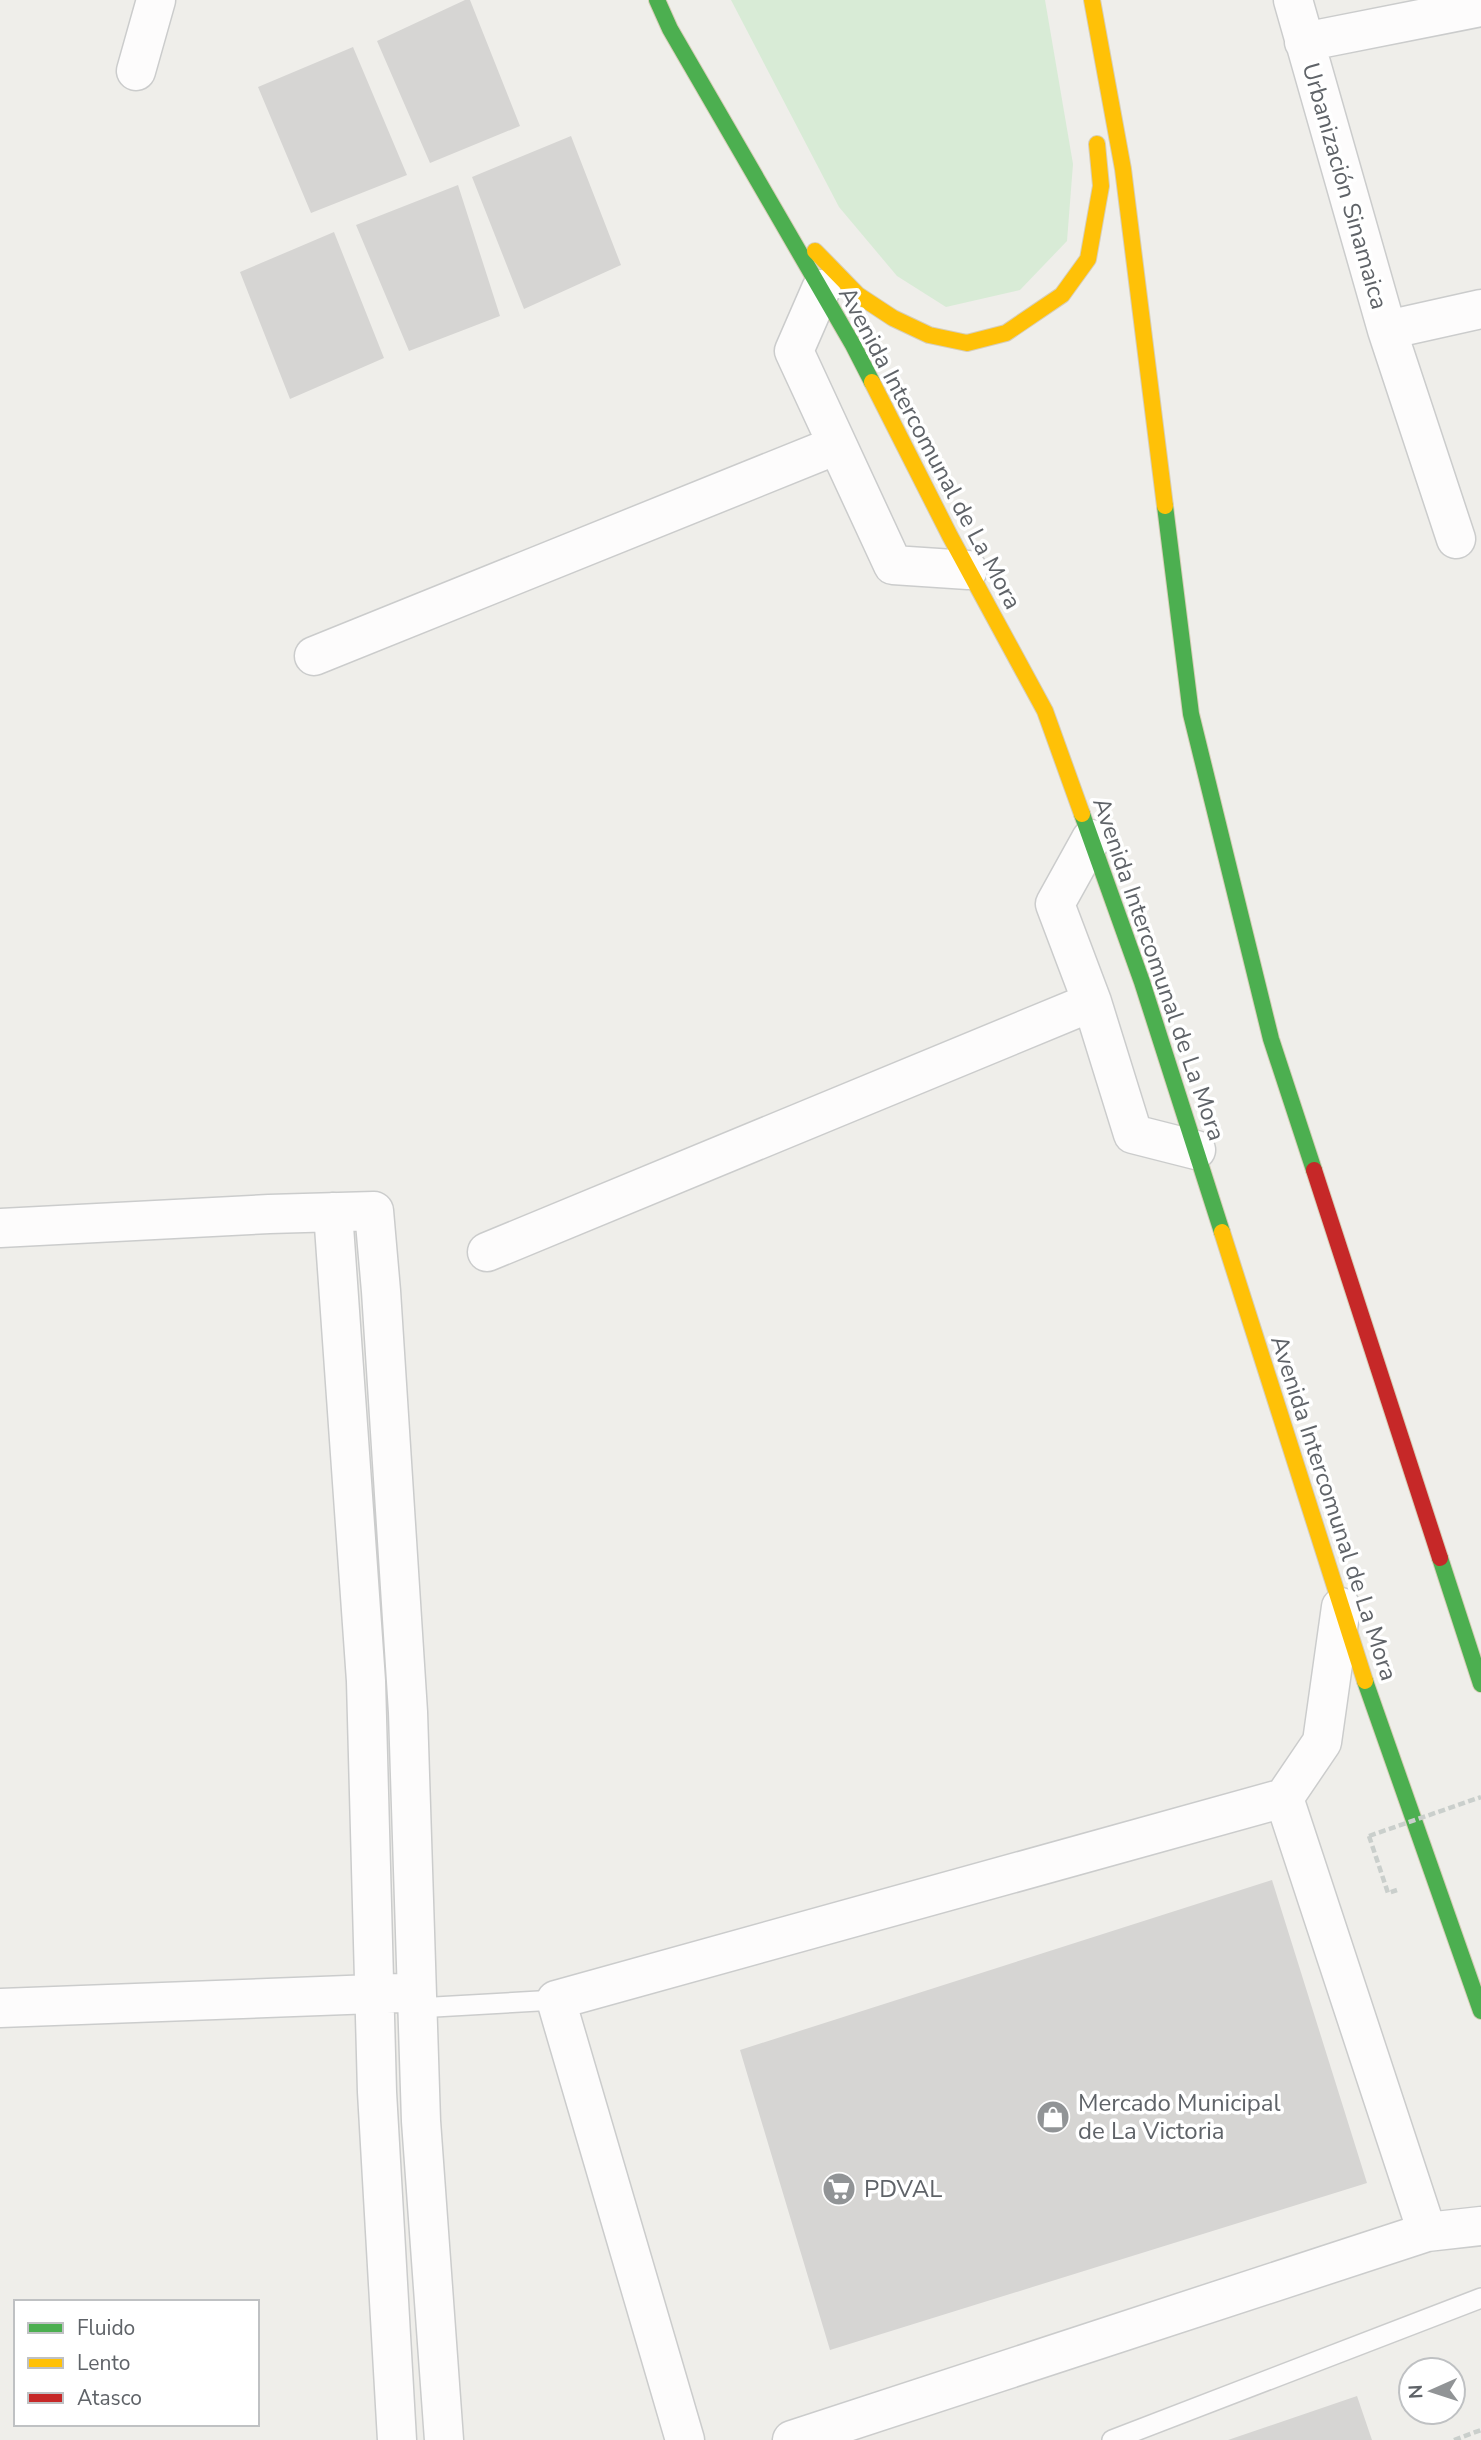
<svg xmlns="http://www.w3.org/2000/svg" width="1481" height="2440" viewBox="0 0 1481 2440" font-family="'Nunito Sans',sans-serif">
  <style>
    .green { fill: #d8ebd6 }
    .building { fill: #d6d5d3 }
    .lines { fill: none; stroke-linecap: round; stroke-linejoin: round }
    .lane-casing { stroke: #cbcccc; stroke-width: 22 }
    .street-casing { stroke: #cbcccc; stroke-width: 41 }
    .fast-casing { stroke: #d7ceb8; stroke-width: 18 }
    .slow-casing { stroke: #d7ceb8; stroke-width: 18 }
    .jam-casing { stroke: #d7ceb8; stroke-width: 18 }
    .path { stroke: #cacfcc; stroke-width: 4.5; stroke-dasharray: 7 3.5; stroke-linecap: butt }
    .lane { stroke: #fdfcfc; stroke-width: 19 }
    .street { stroke: #fdfcfc; stroke-width: 38 }
    .fast { stroke: #4caf50; stroke-width: 16 }
    .slow { stroke: #ffc107; stroke-width: 16 }
    .jam { stroke: #c62828; stroke-width: 16 }
    .path-bridge { stroke: #cacfcc; stroke-width: 4.5; stroke-dasharray: 7 3.5; stroke-linecap: butt }
    .labels { text-anchor: middle; dominant-baseline: central; stroke-width: 7; stroke-linejoin: round; paint-order: stroke }
    .street-label { font-size: 24px; fill: #5f6368; stroke: #fff }
    .poi-label { font-size: 24px; fill: #5f6368; stroke: #fff; text-anchor: start }
  </style>
  <rect width="100%" height="100%" fill="#efeeea"/>
  <path class="green" d="M731 0H1045L1073 164 1067 241 1020 290 946 307 897 276 839 207Z"/>
  <path class="building" d="M465 0H470L520 126 430 163 377 41Z
    M353 47 407 175 311 213 258 87Z
    M571 136 621 265 524 309 472 177Z
    M458 185 500 316 409 351 356 225Z
    M334 232 384 358 290 399 240 272Z
    M1272 1880 1367 2183 830 2350 740 2050Z
    M1357 2396 1372 2440H1228Z"/>
  <g class="lines">
    <defs>
      <path id="lane" d="M417 2008 556 2000
        M1112 2440 1481 2298"/>
      <path id="street" d="M1293 0 1387 330
        M1304 42 1481 7
        M136 71 156 0
        M821 289 794 351 893 565 968 570
        M1456 539 1387 330 1481 309
        M314 656 837 445
        M1091 839 1055 904 1092 1002 1133 1134 1196 1150
        M333 1212 366 1681 377 2092 397 2440
        M0 1228 269 1214 374 1211 381 1291 408 1712 421 2121 444 2440
        M487 1252 1092 1002
        M1284 1798 1427 2232
        M0 2008 400 1993
        M685 2440 556 2000 1284 1798 1322 1742 1341 1607
        M792 2440 1427 2232 1481 2226"/>
      <path id="fast" d="M657 0 670 29 853 345 872 382
        M1165 506 1191 714 1271 1039 1314 1170
        M1082 814 1142 982 1222 1232
        M1440 1558 1481 1684
        M1365 1681 1481 2011"/>
      <path id="slow" d="M1092 0 1123 169 1165 506
        M815 251 858 295 893 318 929 335 967 343 1006 333 1062 295 1088 259 1101 186 1097 144
        M872 382 950 536 1045 711 1082 814
        M1222 1232 1365 1681"/>
      <path id="jam" d="M1314 1170 1440 1558"/>
    </defs>
    <use href="#lane" class="lane-casing"/>
    <use href="#street" class="street-casing"/>
    <use href="#fast" class="fast-casing"/>
    <use href="#slow" class="slow-casing"/>
    <use href="#jam" class="jam-casing"/>
    <path class="path" d="M1369 1836 1388 1893 1397 1890
      M1454 2440 1481 2430"/>
    <use href="#lane" class="lane"/>
    <use href="#street" class="street"/>
    <use href="#fast" class="fast"/>
    <use href="#slow" class="slow"/>
    <use href="#jam" class="jam"/>
    <path class="path-bridge" d="M1369 1836 1481 1797"/>
  </g>
  <defs>
    <symbol id="shop-disc" viewBox="-11 -11 22 22"><circle r="9.5" fill="#919496" stroke="#fff"/><path d="M-5-2.5h2.3a2.7 3.5 0 0 1 5.4 0H5L5.5 6h-11ZM-1.5-2.5h3a1.5 2.3 0 0 0-3 0Z" fill="#fff"/></symbol>
    <symbol id="supermarket-disc" viewBox="-11 -11 22 22"><circle r="9.5" fill="#919496" stroke="#fff"/><path d="M-6-5.5h2.5l.6 2H6L4.5 2H-2.5L-4.4-4H-6ZM-1.5 3.2a1.3 1.3 0 1 0 .1 0ZM3 3.2a1.3 1.3 0 1 0 .1 0Z" fill="#fff"/></symbol>
  </defs>
  <g fill-rule="evenodd">
    <use href="#shop-disc" x="1034" y="2098" width="38" height="38"/>
    <use href="#supermarket-disc" x="820" y="2170" width="38" height="38"/>
  </g>
  <g class="labels">
    <g class="street-label">
      <text transform="translate(1345 186) rotate(74)">Urbanización Sinamaica</text>
      <text transform="translate(930 448) rotate(62)">Avenida Intercomunal de La Mora</text>
      <text transform="translate(1159 969) rotate(71)">Avenida Intercomunal de La Mora</text>
      <text transform="translate(1334 1508) rotate(72)">Avenida Intercomunal de La Mora</text>
    </g>
    <g class="poi-label">
      <text x="1078" y="2103">Mercado Municipal<tspan x="1078" dy="28">de La Victoria</tspan></text>
      <text x="864" y="2189">PDVAL</text>
    </g>
  </g>
  <rect x="14" y="2300" width="245" height="126" fill="#ffffff" stroke="#bfc1c3" stroke-width="2"/>
  <rect x="28" y="2323" width="35" height="10" fill="#4caf50" stroke="#bfc1c3" stroke-width="2"/>
  <text x="77" y="2335" font-size="21" fill="#5f6368">Fluido</text>
  <rect x="28" y="2358" width="35" height="10" fill="#ffc107" stroke="#bfc1c3" stroke-width="2"/>
  <text x="77" y="2370" font-size="21" fill="#5f6368">Lento</text>
  <rect x="28" y="2393" width="35" height="10" fill="#c62828" stroke="#bfc1c3" stroke-width="2"/>
  <text x="77" y="2405" font-size="21" fill="#5f6368">Atasco</text>
  <g transform="translate(1432 2391) rotate(267)"><circle r="33" fill="#ffffff" stroke="#bfc1c3" stroke-width="2"/>
  <path d="M0-5L12 26L0 18L-12 26Z" fill="#919496"/>
  <text y="-10" font-size="19" font-weight="bold" text-anchor="middle" fill="#5f6368">N</text>
  </g>
</svg>
